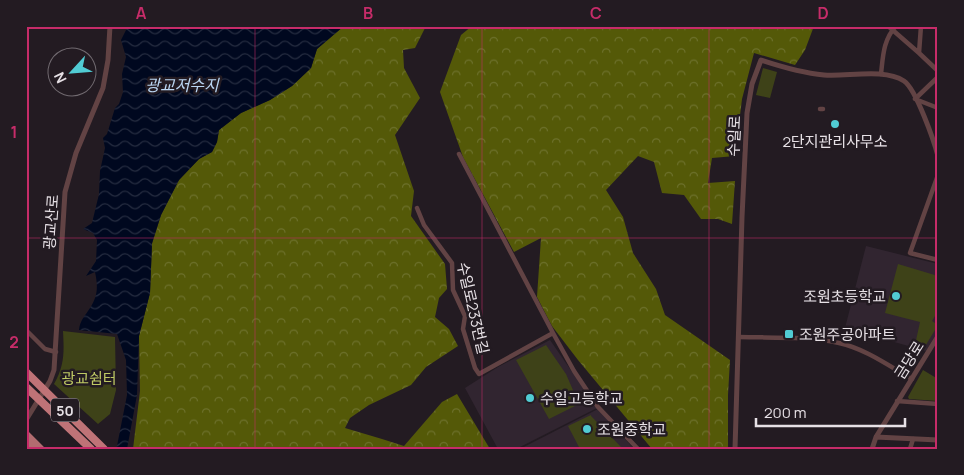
<svg xmlns="http://www.w3.org/2000/svg" width="964" height="475" viewBox="0 0 964 475" font-family="Manrope,'Noto Sans KR',sans-serif">
  <style>
    .built { fill: #312530 }
    .forest { fill: url(#forest-crowns) }
    .green { fill: #3e4218 }
    .water { fill: url(#water-waves) }
    .lines { fill: none; stroke-linecap: round; stroke-linejoin: round }
    .minor { stroke: #624344; stroke-width: 4.5 }
    .tertiary { stroke: #624344; stroke-width: 5 }
    .trunk { stroke: #b26c70; stroke-width: 7 }
    .motorway-bridge { stroke: #bf7377; stroke-width: 8 }
    .grid { fill: none; stroke: #c62c69; stroke-width: 1; stroke-opacity: 0.55 }
    .poi-dot { fill: #51ccd4; stroke: #231b22; stroke-width: 2 }
    .labels { text-anchor: middle; dominant-baseline: central; stroke-width: 5; stroke-linejoin: round; paint-order: stroke }
    .shield { fill: #231b22; stroke: #aca6ab; stroke-width: 1 }
    .shield-label { font-size: 14px; font-weight: bold; fill: #e7e1e6 }
    .street-label { font-size: 15px; fill: #e7e1e6; stroke: #231b22 }
    .poi-label { font-size: 15px; fill: #e7e1e6; stroke: #231b22; text-anchor: start }
    .park-label { font-size: 15px; fill: #bfc964; stroke: #231b22 }
    .water-label { font-size: 16px; font-style: italic; fill: #bad5f2; stroke: #231b22 }
    .neatline { fill: none; stroke: #c62c69; stroke-width: 2 }
    .grid-label { font-size: 16px; text-anchor: middle; font-weight: bold; fill: #c62c69 }
  </style>
  <defs>
    <pattern id="forest-crowns" width="20" height="18" patternUnits="userSpaceOnUse" patternTransform="scale(1.25)"><rect width="20" height="18" fill="#545908"/><path d="M2 6a3 3 0 1 1 6 0M12 15a3 3 0 1 1 6 0" fill="none" stroke="#6d712c"/></pattern>
    <pattern id="water-waves" width="16" height="10" patternUnits="userSpaceOnUse" patternTransform="scale(1.25)"><rect width="16" height="10" fill="#00081f"/><path d="M0 5q4-4 8 0t8 0" fill="none" stroke="#252c40"/></pattern>
  </defs>
  <rect width="100%" height="100%" fill="#231b22"/>
  <path class="built" d="M866 246 938 264V331L926 351 845 328Z
    M550 340 597 408 516 449H498L465 388 498 367Z
    M598 409 634 449H520Z"/>
  <path class="forest" d="M344 26H426L415 48 403 50 404 68 420 98 395 135 414 191 411 216 445 264 447 289 439 298 435 317 449 329 458 346 426 367 411 385 369 405 350 418 345 428 382 439 404 446 442 402 457 394 490 449H133L140 391 139 336 150 293 152 244 161 215 179 180 199 159 212 152 217 142 219 130 241 113 270 100 292 86 311 68 317 49Z
    M472 26H814L805 50 795 65 754 53 742 99 735 156 712 158 708 183 735 181 732 224 718 219H701L684 195 662 193 654 162 638 156 606 190 623 217 633 253 656 289 665 315 730 360 728 395V449H652L578 360 552 326 537 297 541 238 514 252 463 157 440 92 461 35Z"/>
  <path class="green" d="M763 68 777 72 770 98 756 95Z
    M898 264 938 276V311L932 321 938 325 924 348 915 345 920 322 885 313Z
    M63 331 115 337 116 390 110 414 98 424 54 384C65 365 64 351 63 331Z
    M546 345 566 374 579 404 549 419 516 360Z
    M923 370 938 379V401L909 399 908 397Z
    M591 415V416L623 449H580L568 426Z"/>
  <path class="water" d="M128 26H344L317 49 311 68 292 86 270 100 241 113 219 130 217 142 212 152 199 159 179 180 161 215 152 243 150 293 139 336 137 395 127 449H115L117 446 127 395 126 360 117 334 79 330C80 320 85 316 90 308 98 296 98 286 95 272L86 276 96 261 97 240 93 233 83 229 92 223 99 194 100 171 105 148 103 138 107 134 115 108 119 104 123 92 122 74 126 57 121 40Z"/>
  <g class="lines">
    <path class="minor" d="M888 26 919 53
      M921 26 919 53 938 71
      M881 74C883 57 883 40 896 26
      M938 77 915 99 938 108
      M820 109H823
      M459 154 553 333
      M938 175 910 253 938 260
      M417 208 424 225 452 263 453 290 465 316 463 329 475 368 479 374 553 333 574 371 598 407 638 449
      M26 330 45 349 56 352
      M739 337C772 338 807 336 839 343 866 349 889 366 912 379
      M897 401 938 404
      M910 449 913 439"/>
    <path class="tertiary" d="M26 420 50 381 54 370 65 192 76 153 103 88 108 60 110 26
      M876 437 938 440
      M735 449 742 217 747 113 752 84 761 60C782 67 803 73 824 75 847 77 884 68 904 81 916 89 934 141 938 156
      M872 449 876 437 938 336"/>
    <path class="trunk" d="M26 434 41 449
      M26 443 32 449"/>
    <path class="motorway-bridge" d="M26 372 104 449
      M26 387 91 449"/>
  </g>
  <path class="grid" d="M255 26V449M482 26V449M709 26V449M26 238H938"/>
  <g class="poi-dot">
    <circle cx="835" cy="124" r="5"/>
    <circle cx="896" cy="296" r="5"/>
    <rect x="784" y="329" width="10" height="10" rx="2.5"/>
    <circle cx="530" cy="398" r="5"/>
    <circle cx="587" cy="429" r="5"/>
  </g>
  <g class="labels">
    <rect class="shield" x="51" y="398.5" width="28" height="23" rx="4"/>
    <g class="shield-label">
      <text x="65" y="410">50</text>
    </g>
    <g class="street-label">
      <text transform="translate(734 136) rotate(-87)">수일로</text>
      <text transform="translate(51 222) rotate(-86)">광교산로</text>
      <text transform="translate(473 308) rotate(77)">수일로233번길</text>
      <text transform="translate(909 360) rotate(-58)">금당로</text>
    </g>
    <g class="poi-label">
      <text x="835" y="141" text-anchor="middle">2단지관리사무소</text>
      <text x="886" y="296" text-anchor="end">조원초등학교</text>
      <text x="799" y="334">조원주공아파트</text>
      <text x="540" y="398">수일고등학교</text>
      <text x="597" y="429">조원중학교</text>
    </g>
    <g class="park-label">
      <text x="89" y="378">광교쉼터</text>
    </g>
    <g class="water-label">
      <text x="182" y="85">광교저수지</text>
    </g>
  </g>
  <rect width="964" height="475" fill="none" stroke="#231b22" stroke-width="55"/>
  <g transform="translate(72 72) rotate(244)"><circle r="24" fill="#231b22" stroke="#716a70"/>
  <path d="M0-4L9 19L0 12L-9 19Z" fill="#51ccd4"/>
  <text y="-8" font-size="14" font-weight="bold" text-anchor="middle" fill="#e7e1e6">N</text>
  </g>
  <path d="M756 418v8h149v-8" fill="none" stroke="#e7e1e6" stroke-width="2.5"/>
  <text x="764" y="418" font-size="15" fill="#e7e1e6" stroke="#231b22" stroke-width="4" paint-order="stroke">200 m</text>
  <rect x="28" y="28" width="908" height="420" class="neatline"/>
  <g class="grid-label">
    <text x="141" y="19">A</text>
    <text x="368" y="19">B</text>
    <text x="596" y="19">C</text>
    <text x="823" y="19">D</text>
    <text x="14" y="138">1</text>
    <text x="14" y="348">2</text>
  </g>
</svg>
